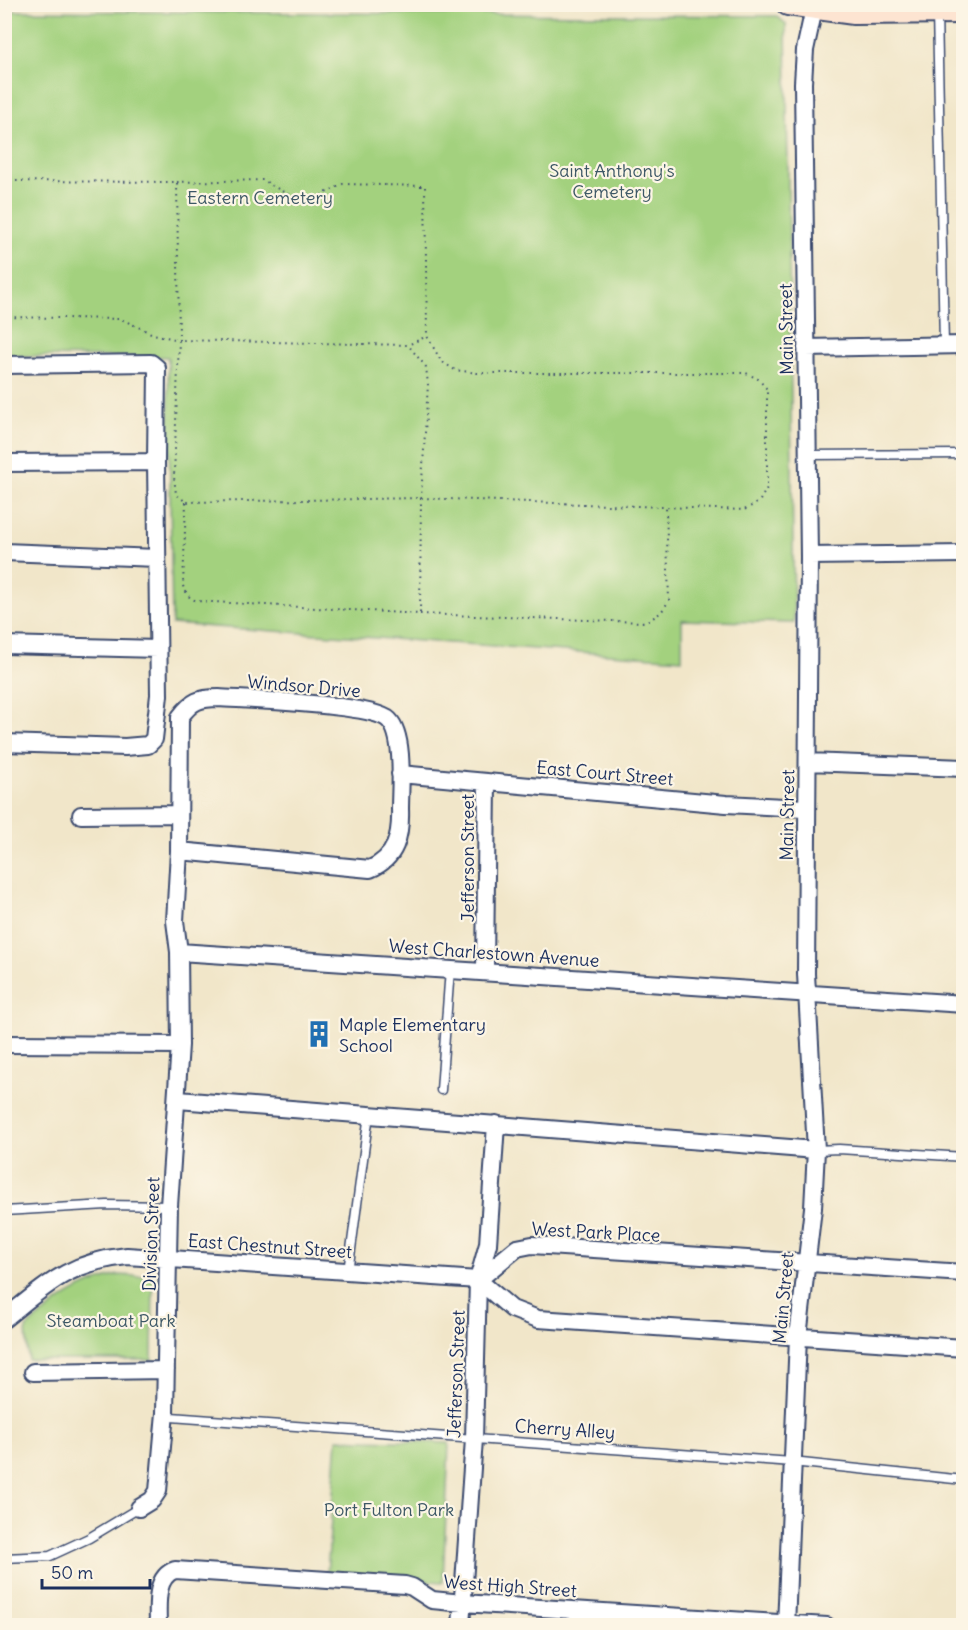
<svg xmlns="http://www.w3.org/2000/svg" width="968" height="1630" viewBox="0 0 968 1630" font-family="Delius,sans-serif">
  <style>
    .green { fill: #a3d17e; stroke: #5f806e; stroke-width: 1.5 }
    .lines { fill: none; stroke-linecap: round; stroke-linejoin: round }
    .service-casing { stroke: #3b4a6e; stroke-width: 11 }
    .minor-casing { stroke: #3b4a6e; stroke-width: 20 }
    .secondary-casing { stroke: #3b4a6e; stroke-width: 26 }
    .path { stroke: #3b4a6e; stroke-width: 2; stroke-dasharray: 1.5 4.5; stroke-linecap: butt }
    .service { stroke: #fff; stroke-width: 8 }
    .minor { stroke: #fff; stroke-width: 16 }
    .secondary { stroke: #fde4d1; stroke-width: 22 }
    .labels { text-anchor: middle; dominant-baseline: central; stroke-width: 4.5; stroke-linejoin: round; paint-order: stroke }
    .park-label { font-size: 18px; fill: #3d5866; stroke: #fcf5e5 }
    .street-label { font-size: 18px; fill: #1b2f5e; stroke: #fcf5e5 }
    .poi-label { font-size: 18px; fill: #1b2f5e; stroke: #fcf5e5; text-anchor: start }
  </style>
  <rect width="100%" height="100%" fill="#fcf5e5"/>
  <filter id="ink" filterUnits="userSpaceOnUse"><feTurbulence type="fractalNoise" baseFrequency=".0167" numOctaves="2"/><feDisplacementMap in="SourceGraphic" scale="12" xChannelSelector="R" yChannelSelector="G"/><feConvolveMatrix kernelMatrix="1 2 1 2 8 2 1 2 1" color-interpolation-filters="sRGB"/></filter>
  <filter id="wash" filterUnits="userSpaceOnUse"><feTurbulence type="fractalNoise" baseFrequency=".008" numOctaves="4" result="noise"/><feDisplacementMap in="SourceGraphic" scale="24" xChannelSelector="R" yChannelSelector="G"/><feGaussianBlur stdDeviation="1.35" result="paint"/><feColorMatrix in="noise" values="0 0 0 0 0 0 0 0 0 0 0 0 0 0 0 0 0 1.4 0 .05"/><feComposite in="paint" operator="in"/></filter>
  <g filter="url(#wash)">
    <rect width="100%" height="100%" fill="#f1e6c9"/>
    <path class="green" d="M5 11 777 16 786 24 794 623 682 620V659L172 624 168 357 5 356Z
      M118 1275 153 1277 152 1360H28L26 1328C58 1301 77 1285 118 1275Z
      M337 1439 449 1443 443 1582 327 1574Z"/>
  </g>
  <g filter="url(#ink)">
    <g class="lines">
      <defs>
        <path id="service" d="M937 12 944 345
          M807 455 964 454
          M441 1090 450 969
          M816 1150 839 1149 964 1157
          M4 1211 107 1205 169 1206
          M348 1272 369 1114
          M165 1413 171 1417 792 1462 964 1480
          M4 1558 50 1556 89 1538 139 1508"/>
        <path id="minor" d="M806 348 964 345
          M4 365 151 363 157 368 156 462 159 695 154 739 148 745 125 747 4 743
          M4 463 156 462
          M4 552 157 558
          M809 556 964 554
          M4 645 158 649
          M808 762 964 768
          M400 774 726 804 805 808
          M81 815 178 814
          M179 952 964 1004
          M485 971 487 782
          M4 1044 180 1045
          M178 1100 816 1150
          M478 1280 512 1309 538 1319 964 1348
          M478 1280 517 1248 532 1245 964 1273
          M4 1319C48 1284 69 1262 127 1256L478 1280
          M33 1372 166 1370
          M139 1508 152 1500 158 1491 165 1413 169 1206 180 1045 179 952 175 921 179 851 180 717C192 701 199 698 219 698 248 700 373 704 389 720 405 736 400 788 400 809 401 836 396 858 370 869L179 851
          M158 1626C158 1607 154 1577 175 1570L405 1585 412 1587 432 1600 463 1603 827 1626
          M461 1626 474 1439 478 1280 488 1244 496 1124
          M786 1626 798 1337 813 1208 816 1150 806 974 809 556 803 83 805 50 815 4"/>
        <path id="secondary" d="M788 4 854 13 964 12"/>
      </defs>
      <use href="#service" class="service-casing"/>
      <use href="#minor" class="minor-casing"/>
      <use href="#secondary" class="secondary-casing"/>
      <path class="path" d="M4 181 177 182 179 340 153 334 121 319 4 317
        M177 182 263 180 287 194 310 201 343 184 425 186 427 336 441 361 455 370 477 373H746L758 379 767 389V488L759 502 744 510 421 498 186 502 176 494 174 477 179 340 408 345 427 336
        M186 502 183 586 188 596 196 601 420 614 421 498 428 384 426 367 408 345
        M420 614 642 622C656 618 662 613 669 600L666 508"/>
      <use href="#service" class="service"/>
      <use href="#minor" class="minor"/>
      <use href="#secondary" class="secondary"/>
    </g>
  </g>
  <defs>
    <symbol id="building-bare" viewBox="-9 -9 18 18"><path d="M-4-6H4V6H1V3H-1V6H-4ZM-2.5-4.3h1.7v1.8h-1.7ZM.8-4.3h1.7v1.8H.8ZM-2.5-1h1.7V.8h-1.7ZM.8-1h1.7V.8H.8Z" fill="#1f6fb2" stroke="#fcf5e5" stroke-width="2.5" paint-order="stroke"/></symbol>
  </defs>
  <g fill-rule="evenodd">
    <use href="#building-bare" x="300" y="1015" width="38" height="38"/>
  </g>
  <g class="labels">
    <g class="park-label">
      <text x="612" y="170">Saint Anthony's<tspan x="612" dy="21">Cemetery</tspan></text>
      <text x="260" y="197">Eastern Cemetery</text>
      <text x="111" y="1320">Steamboat Park</text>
      <text x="389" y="1509">Port Fulton Park</text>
    </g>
    <g class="street-label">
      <text transform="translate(786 329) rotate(-91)">Main Street</text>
      <text transform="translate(304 686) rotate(5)">Windsor Drive</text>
      <text transform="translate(605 773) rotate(5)">East Court Street</text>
      <text transform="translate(787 815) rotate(-89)">Main Street</text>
      <text transform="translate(467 858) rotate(-90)">Jefferson Street</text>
      <text transform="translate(494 953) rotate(4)">West Charlestown Avenue</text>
      <text transform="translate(596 1232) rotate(3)">West Park Place</text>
      <text transform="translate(151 1234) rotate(-88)">Division Street</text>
      <text transform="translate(270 1246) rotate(4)">East Chestnut Street</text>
      <text transform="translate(783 1298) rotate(-85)">Main Street</text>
      <text transform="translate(456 1374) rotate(-88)">Jefferson Street</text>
      <text transform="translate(565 1429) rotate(4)">Cherry Alley</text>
      <text transform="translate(510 1586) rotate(4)">West High Street</text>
    </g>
    <g class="poi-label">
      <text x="339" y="1024">Maple Elementary<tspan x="339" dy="21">School</tspan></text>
    </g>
  </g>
  <rect width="968" height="1630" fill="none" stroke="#fcf5e5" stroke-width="24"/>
  <path d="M42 1579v9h108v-9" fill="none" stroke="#1b2f5e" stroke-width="3"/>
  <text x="51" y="1579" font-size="18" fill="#1b2f5e" stroke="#fcf5e5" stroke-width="4.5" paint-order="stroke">50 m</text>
</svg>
